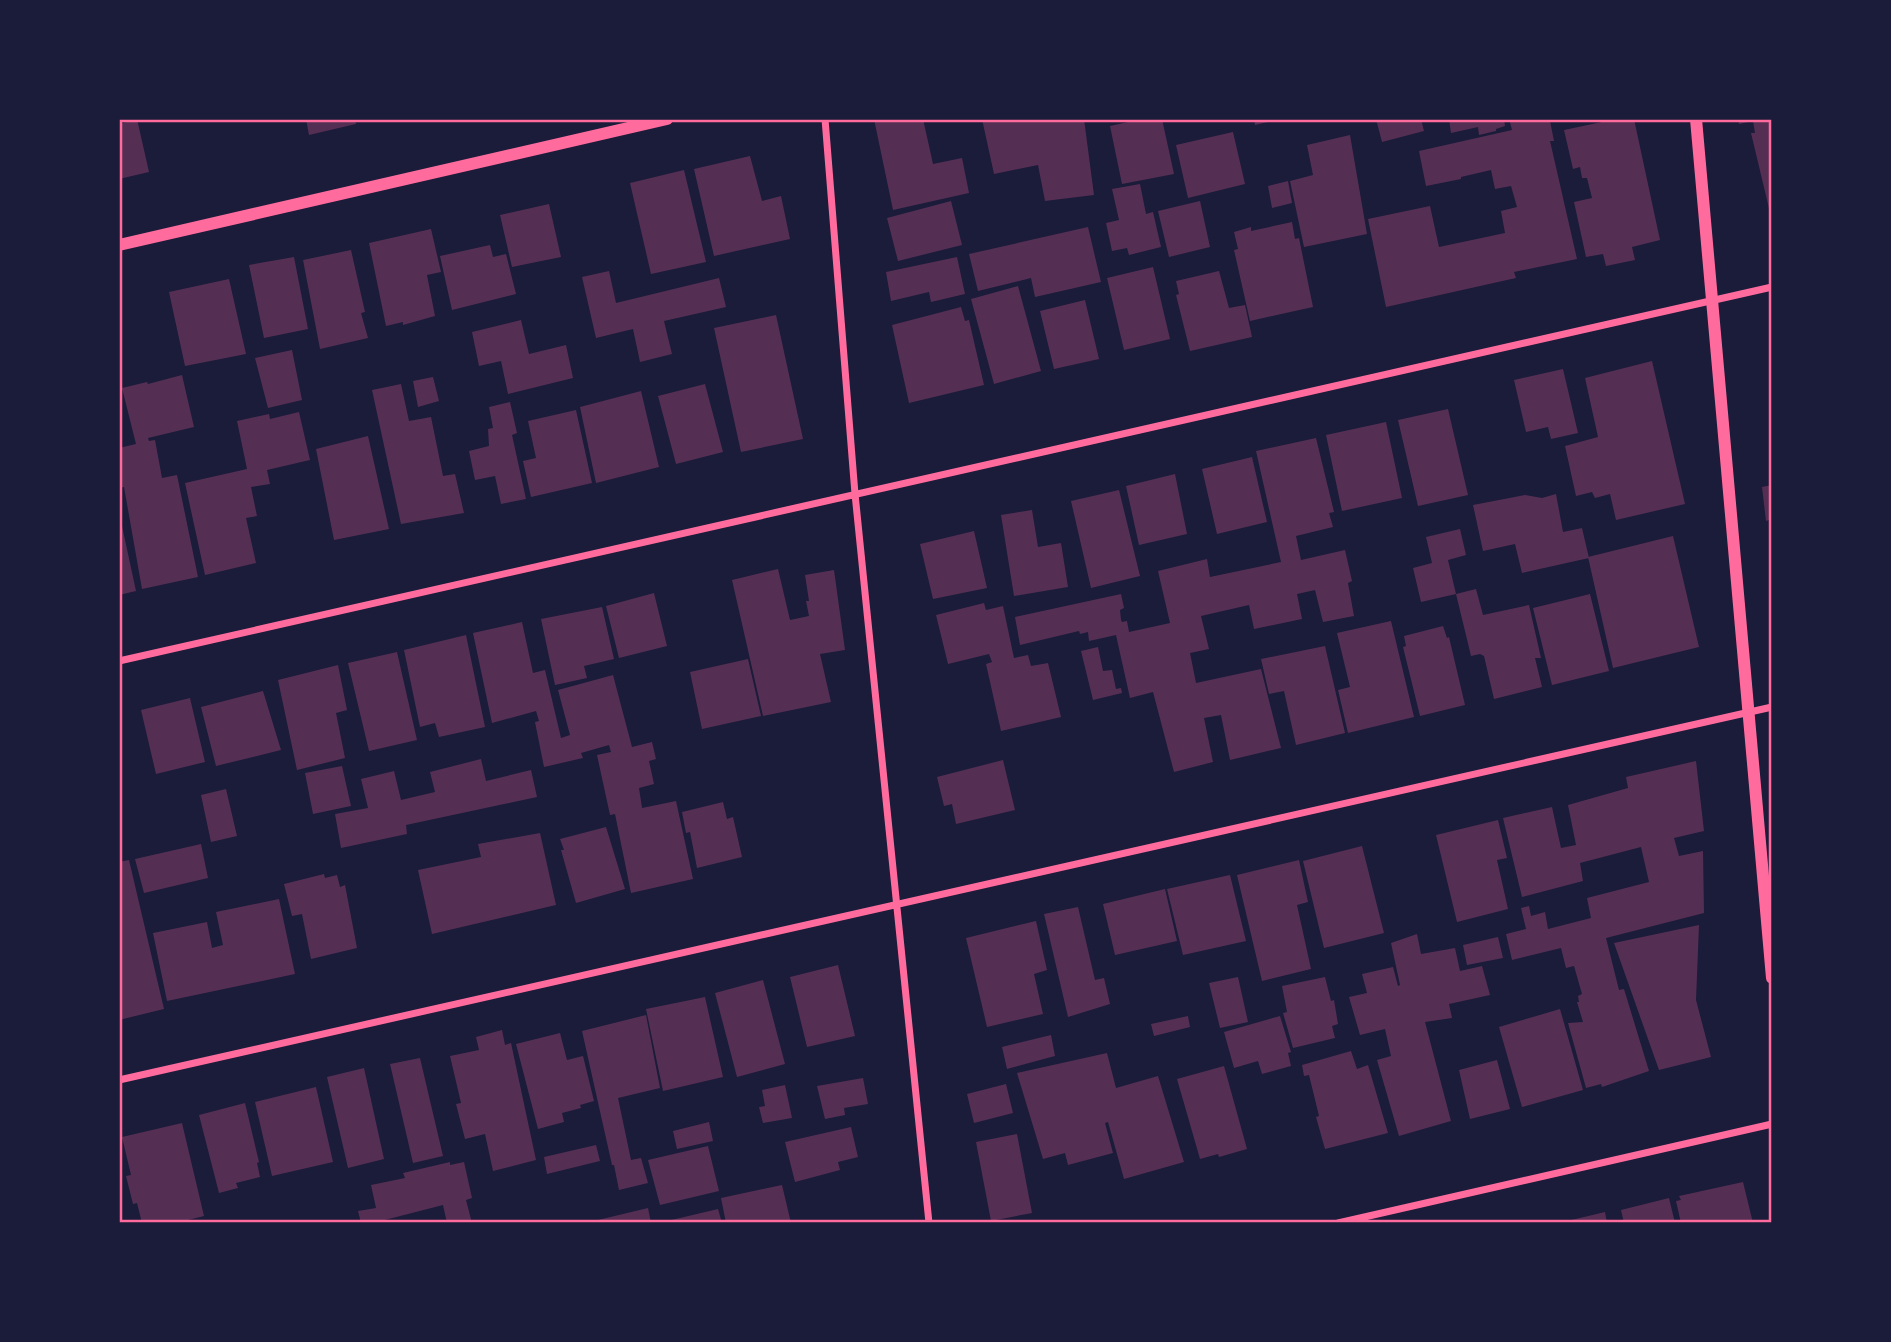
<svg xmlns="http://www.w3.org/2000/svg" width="1891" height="1342" viewBox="0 0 1891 1342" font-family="'Nunito Sans',sans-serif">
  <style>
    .building { fill: #542f53 }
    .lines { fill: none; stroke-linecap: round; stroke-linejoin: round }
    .minor { stroke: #ff6b9d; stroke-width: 7 }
    .tertiary { stroke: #ff6b9d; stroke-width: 12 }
    .neatline { fill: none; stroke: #ff6b9d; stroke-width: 2.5 }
  </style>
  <rect width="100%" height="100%" fill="#1b1b3a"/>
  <path class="building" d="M137 119 149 172 119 179V124Z
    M306 119H355L356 124 309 135Z
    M874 119H923L933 164 962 158 969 193 893 210Z
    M982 119H1084L1094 195 1045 201 1038 165 994 174Z
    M1142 119H1162L1174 174 1122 184 1110 126Z
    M1254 119H1276V120L1255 125Z
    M1376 119H1421L1424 131 1382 142Z
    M1449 119H1504L1505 126 1496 129V131L1479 135 1478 127 1451 133Z
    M1509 119H1555L1550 121 1554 141H1550L1577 259 1514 272 1516 278 1386 307 1368 219 1430 206 1439 247 1505 233 1501 211 1517 207 1511 186 1495 189 1491 170 1461 177V179L1426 186 1419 151 1512 130Z
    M1616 119H1634L1660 240 1632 247 1635 260 1606 266 1603 254 1586 257 1574 202 1592 198 1587 178H1582L1580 167 1573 169 1564 130Z
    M1738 119H1772V221L1751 133H1755L1753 121 1739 124Z
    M1233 132 1245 184 1188 198 1176 145Z
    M1350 135 1367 234 1304 247 1290 181 1313 175 1307 145Z
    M750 156 762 201 781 196 790 239 714 256 694 169Z
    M684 170 706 262 651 274 630 183Z
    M1288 181 1292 203 1272 208 1268 186Z
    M1140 184 1146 214 1153 212 1161 247 1129 255 1127 248 1112 251 1106 223 1119 220 1112 189Z
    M951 201 962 245 898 261 887 218Z
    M1200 201 1210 247 1169 257 1158 211Z
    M549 204 561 257 512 267 500 215Z
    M1292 222 1295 239 1299 238 1313 307 1250 321 1234 250 1238 249 1234 232 1251 227V231Z
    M1088 227 1101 282 1035 297 1031 278 978 291 969 254Z
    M431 229 441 272 427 275 435 316 403 325V322L386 326 369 243Z
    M490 245 493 257 506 254 516 294 452 310 440 256Z
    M351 250 365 312 361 313 368 338 320 349 303 260Z
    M294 257 308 329 264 338 249 265Z
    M957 257 965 294 931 302 929 292 891 301 886 272Z
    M1153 267 1170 339 1124 350 1107 278Z
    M609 271 616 303 719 278 726 307 664 321 672 354 640 362 633 329 596 338 582 277Z
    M1219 271 1229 308 1245 305 1252 337 1190 351 1176 295 1179 294 1176 281Z
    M229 279 246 354 185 366 169 292Z
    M1018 286 1041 371 994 384 971 299Z
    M1085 300 1099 359 1054 369 1040 311Z
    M961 307 965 321 969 320 984 385 909 403 892 325Z
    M776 315 803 439 741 452 714 328Z
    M521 320 529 354 566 345 573 378 508 394 501 361 479 366 472 332Z
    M292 350 302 400 268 408 255 358Z
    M1652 361 1685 504 1616 520 1610 494 1595 498 1592 492 1576 496 1565 446 1598 437 1585 378Z
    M1563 369 1578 433 1551 439 1548 427 1526 432 1514 380Z
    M182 375 194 427 148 438 149 441 155 440 162 478 177 475 198 577 142 589 124 487 119 488V448L136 444 122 388 147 382 148 384Z
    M433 377 439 401 418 407 413 381Z
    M401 384 409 421 431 417 443 476 455 474 464 513 401 524 372 390Z
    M705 384 723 452 676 464 658 396Z
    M641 391 659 467 596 483 580 407Z
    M510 402 517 433 512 435 526 499 501 504 495 476 475 480 469 451 489 446 488 429 493 428 489 407Z
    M1448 409 1468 495 1418 506 1398 420Z
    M576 410 592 483 531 497 523 461 536 458 528 421Z
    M299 412 310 460 267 470 270 484 251 487 257 516 246 518 256 563 205 575 185 483 247 469 237 421 269 414 270 419Z
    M1386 422 1402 498 1342 511 1326 435Z
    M368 436 389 529 334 540 316 449Z
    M1316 438 1334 512 1329 513 1333 527 1296 536 1301 560 1345 550 1352 581 1348 583 1354 616 1323 622 1315 590 1297 594 1302 619 1254 629 1249 605 1201 616 1209 649 1190 653 1196 683 1261 669 1281 748 1230 760 1221 715 1204 718 1213 762 1174 772 1153 692 1130 698 1116 635 1089 641 1088 632 1080 634 1079 631 1020 645 1015 617 1121 594 1124 608 1120 610 1121 620 1122 622 1127 621 1129 632 1170 623 1158 571 1207 559 1210 577 1281 562 1256 451Z
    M1252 457 1267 522 1217 534 1202 469Z
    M1175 474 1187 534 1139 545 1126 486Z
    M1772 485V519L1766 521 1762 487Z
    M1119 490 1140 576 1091 588 1071 501Z
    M1556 494 1563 532 1582 528 1589 558 1522 573 1515 544 1483 551 1473 505 1525 495 1542 498Z
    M1032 510 1038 547 1061 543 1068 587 1014 596 1001 515Z
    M119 512 136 591 119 595Z
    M1460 529 1466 555 1448 560 1456 594 1476 589 1483 615 1529 605 1541 658H1535L1542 687 1494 699 1484 656 1480 654 1471 656 1456 594 1421 602 1413 568 1432 563 1426 537Z
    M974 531 987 588 933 599 920 544Z
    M1673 536 1699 647 1613 668 1588 557Z
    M778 569 790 620 809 616 806 601H809L805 575 834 570 845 650 820 654 831 702 763 716 732 580Z
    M654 593 667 646 619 658 606 606Z
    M1590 594 1609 671 1552 685 1533 608Z
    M984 603 986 610 1003 606 1014 658 1028 655 1031 666 1048 663 1061 717 1001 731 986 664 992 662 989 654 948 664 936 615Z
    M602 607 614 659 584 666 587 678 555 685 541 619Z
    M1391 621 1414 717 1348 733 1338 690 1350 687 1337 633Z
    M522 622 533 673 545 670 561 738 570 735 558 690 613 675 632 747 652 742 656 759 649 761 654 784 639 788 642 808 676 801 693 879 631 893 615 814 610 815 597 755 611 752 609 745 581 753 583 758 544 767 535 722 539 721 536 711 492 723 473 633Z
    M1443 626 1447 638 1449 637 1465 705 1420 716 1403 647 1406 646 1404 636Z
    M466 635 485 727 439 737 435 723 420 727 404 650Z
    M1325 646 1345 733 1296 745 1284 691 1269 694 1261 659Z
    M1098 647 1103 671 1112 670 1116 689 1121 688 1122 693 1093 700 1081 651Z
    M397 652 417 740 369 751 348 663Z
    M748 659 761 716 702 729 690 672Z
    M338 665 347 710 336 713 345 758 297 770 278 680Z
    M263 691 281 750 216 766 201 707Z
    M190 698 205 762 156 774 141 710Z
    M481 759 486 781 531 770 537 797 406 825 407 834 341 848 335 814 368 808 361 779 394 771 401 800 435 792 430 772Z
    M1003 760 1015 810 956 824 952 804 944 806 937 777Z
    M1696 761 1704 831 1674 838 1679 856 1703 851 1704 913 1606 938 1619 990 1624 989 1649 1071 1602 1087 1601 1084 1586 1088 1568 1023 1583 1022 1577 1002H1579L1578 996 1582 994 1574 966 1566 968 1561 948 1512 960 1506 934 1526 929 1521 908 1529 906 1531 916 1545 912 1548 929 1591 918 1587 898 1649 882 1641 847 1580 863 1583 881 1522 897 1503 818 1552 807 1561 848 1576 845 1568 805 1628 788 1626 777Z
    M342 766 351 806 313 814 305 773Z
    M226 789 237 836 211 842 201 795Z
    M723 802 727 819 733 817 742 857 697 868 690 832 686 833 682 812Z
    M1498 820 1507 858 1497 860 1508 909 1457 922 1436 835Z
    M606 827 625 889 576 903 561 850H564L560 839Z
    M540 833 556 905 432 934 418 870 481 857 478 844Z
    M201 844 208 878 144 893 135 859Z
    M1362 846 1384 933 1324 948 1303 861Z
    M129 860 164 1009 119 1020V862Z
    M1299 860 1308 902 1297 905 1311 969 1262 981 1237 875Z
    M324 874 325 878 337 875 340 887 345 885 357 948 311 959 302 914 292 916 284 884Z
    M1230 875 1246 941 1183 955 1167 889Z
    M1165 889 1177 941 1115 955 1103 904Z
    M279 899 295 974 167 1001 153 933 207 922 212 948 223 945 216 912Z
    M1078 907 1095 980 1104 978 1110 1004 1068 1017 1044 914Z
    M1036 921 1047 970 1034 974 1043 1014 987 1027 966 938Z
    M1699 925 1696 1000 1711 1057 1659 1070 1614 943Z
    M1417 934 1421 954 1455 948 1460 971 1482 966 1490 995 1449 1004 1452 1018 1425 1022 1451 1121 1399 1136 1377 1060 1391 1056 1385 1029 1360 1035 1349 997 1367 993 1362 974 1393 967 1398 986 1400 985 1391 943Z
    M1498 937 1503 958 1467 965 1463 945Z
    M838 965 855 1036 807 1047 790 977Z
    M1238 977 1248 1022 1220 1028 1209 983Z
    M1325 977 1331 1001 1334 1000 1338 1024 1332 1026 1335 1038 1293 1048 1283 1013 1287 1012 1282 986Z
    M763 980 785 1064 737 1077 715 993Z
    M705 997 723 1077 663 1091 646 1009Z
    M1560 1009 1583 1090 1522 1107 1499 1027Z
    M646 1015 660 1088 618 1098 631 1160 641 1158 648 1183 619 1190 614 1165H612L582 1031Z
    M1188 1016 1190 1027 1154 1036 1151 1024Z
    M1280 1016 1291 1052 1288 1053 1291 1066 1262 1074 1258 1061 1234 1068 1224 1032Z
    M502 1030 505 1045 511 1043 536 1160 493 1171 485 1134 465 1139 456 1104 461 1103 450 1056 479 1050 476 1037Z
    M560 1033 567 1060 583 1056 594 1101 580 1105 581 1108 562 1113 564 1122 538 1129 516 1044Z
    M1051 1035 1055 1056 1007 1069 1002 1047Z
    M1351 1051 1357 1069 1368 1065 1388 1133 1325 1149 1316 1117 1319 1116 1309 1075 1304 1076 1302 1065Z
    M1107 1053 1116 1088 1158 1076 1184 1162 1124 1179 1108 1122 1105 1123 1113 1153 1068 1165 1065 1153 1043 1159 1017 1073Z
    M420 1058 443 1156 413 1163 390 1064Z
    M1497 1060 1510 1109 1470 1119 1459 1070Z
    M1224 1066 1247 1149 1219 1157 1218 1154 1200 1159 1177 1079Z
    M364 1068 384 1159 348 1168 327 1077Z
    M863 1078 868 1104 844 1108 845 1115 825 1119 817 1086Z
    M1006 1084 1013 1113 974 1123 967 1094Z
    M785 1085 792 1118 763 1123 759 1107 765 1106 762 1090Z
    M316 1087 333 1162 272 1176 255 1102Z
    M245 1103 259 1162 257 1163 260 1177 236 1183 238 1188 219 1193 199 1115Z
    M709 1122 713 1141 677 1149 673 1131Z
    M182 1123 204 1216 176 1223H142L137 1203 133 1204 126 1176 131 1175 122 1137Z
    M851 1127 858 1157 838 1162 840 1170 795 1182 785 1142Z
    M1017 1134 1032 1213 991 1221 976 1142Z
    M596 1145 600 1161 547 1174 544 1157Z
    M708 1146 719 1191 660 1205 648 1160Z
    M450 1162V1165L464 1162 472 1198 466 1200 472 1223H447L443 1205 373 1223H361L358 1211 376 1208 371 1185 405 1178 403 1173Z
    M1743 1182 1753 1223H1681L1676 1201 1681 1200 1679 1196Z
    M782 1185 791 1223H726L721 1198Z
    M1669 1198 1675 1223H1624L1621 1210Z
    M648 1208 651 1223H598V1220Z
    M718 1209 722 1223H663V1222Z
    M1605 1212 1607 1223H1563V1222Z"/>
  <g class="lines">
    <path class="minor" d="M825 119 855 494 929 1223
      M119 661 1772 287
      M119 1080 1772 707
      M1338 1223 1772 1124"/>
    <path class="tertiary" d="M1696 119 1772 978
      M119 245 667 119"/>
  </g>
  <rect width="1891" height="1342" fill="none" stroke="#1b1b3a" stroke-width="242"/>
  <rect x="121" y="121" width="1649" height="1100" class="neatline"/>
</svg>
